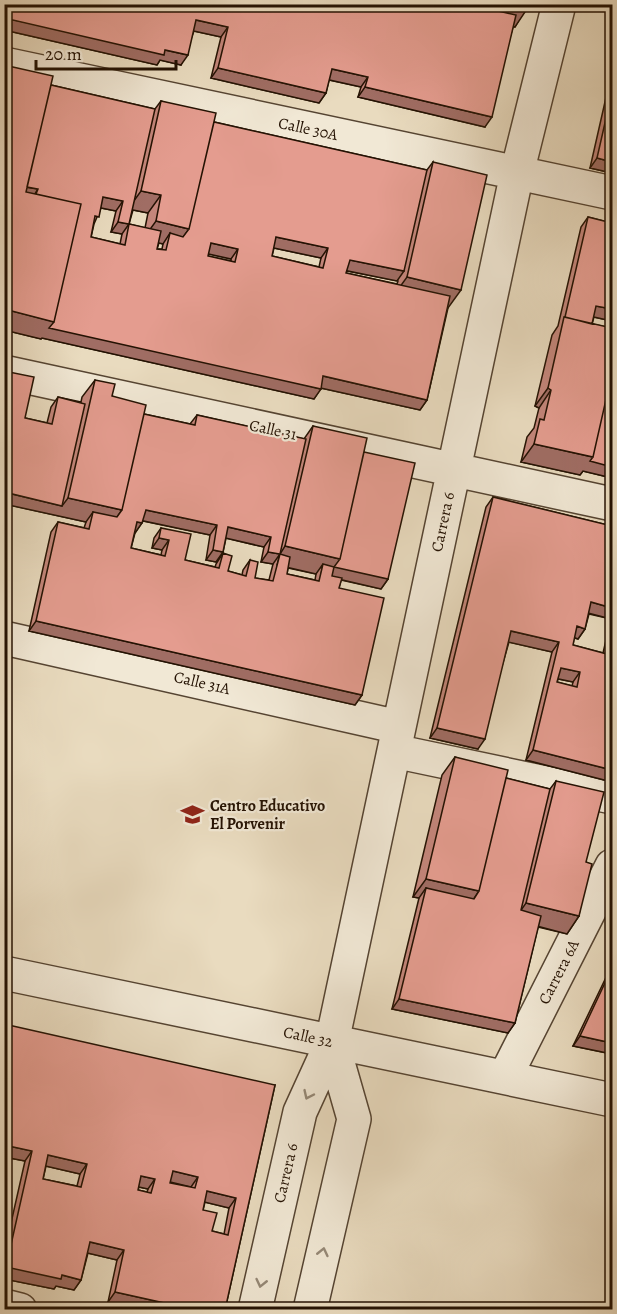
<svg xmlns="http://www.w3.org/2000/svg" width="617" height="1314" viewBox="0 0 617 1314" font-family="Alegreya,serif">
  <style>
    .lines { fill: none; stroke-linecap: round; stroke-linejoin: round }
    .minor-casing { stroke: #554432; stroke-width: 36 }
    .minor { stroke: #f1e8d5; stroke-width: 33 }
    .wall { fill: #c4867b; stroke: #241203; stroke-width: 1.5; fill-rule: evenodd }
    .shaded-wall { fill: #a06d64; stroke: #241203; stroke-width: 1.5 }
    .building { fill: #e49c8f; stroke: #241203; stroke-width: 1.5; fill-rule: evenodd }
    .oneway { stroke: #958876 }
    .labels { text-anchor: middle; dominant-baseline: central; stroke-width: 4.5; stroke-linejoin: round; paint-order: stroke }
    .street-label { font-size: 16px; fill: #241203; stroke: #f1e8d5 }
    .poi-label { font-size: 16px; font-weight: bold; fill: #241203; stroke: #f1e8d5; text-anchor: start }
  </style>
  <rect width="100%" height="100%" fill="#e9dbbf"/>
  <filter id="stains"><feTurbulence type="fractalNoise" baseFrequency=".00333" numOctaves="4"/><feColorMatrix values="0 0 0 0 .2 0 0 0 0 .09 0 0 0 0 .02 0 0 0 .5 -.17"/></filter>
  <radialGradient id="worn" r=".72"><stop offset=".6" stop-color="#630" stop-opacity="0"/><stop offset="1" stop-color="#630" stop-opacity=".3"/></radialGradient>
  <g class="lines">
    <defs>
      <path id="minor" d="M4 64 612 193
        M4 372 612 504
        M4 638 399 727
        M394 751 612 797
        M4 973 612 1100
        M505 1077 612 866
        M4 1306 20 1310
        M255 1310 300 1112 332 1042 517 173 559 4
        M310 1310 354 1119 332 1042"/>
    </defs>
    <use href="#minor" class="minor-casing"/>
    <use href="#minor" class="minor"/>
  </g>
  <path class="wall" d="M389 4H528L515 27H513L485 127 358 97 361 87 329 80 326 93 319 103 211 78 221 37 194 31 181 65 160 60 157 65 4 30 388 10Z
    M612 71V173L590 168Z
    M51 85 155 109 161 101 214 122 427 170 433 162 448 308 427 400 420 410 321 388 314 399 42 338 41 339 4 330ZM101 208 116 211 111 232 122 234 120 244 91 237 94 224ZM133 210 148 213 145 228 129 224ZM159 243 163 244 162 249H157ZM274 248 321 258 319 267 272 256ZM209 254 231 259V261L208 256ZM347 271 398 281 397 284 346 273Z
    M588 217 612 223V321L594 317 592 324 612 328V478L583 471 580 475 521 462 527 437 534 428 539 408 535 406 552 335 558 326 581 227Z
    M95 380 112 396 144 414 190 424 197 415 304 439 313 426 364 452 388 579 381 589 341 580 339 588 362 695 355 705 29 631 51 532 58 522 84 528 86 522 5 504 25 418 47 423 51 407 58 397 81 402 82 397ZM143 521 210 535 206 560 216 562 223 552 226 538 264 547 261 562 273 564 269 580 255 578 250 560 243 570 242 575 228 571 223 553 216 564 215 567 185 560 161 528 154 538 152 548 162 550 161 555 131 548 135 533ZM288 568 316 574 315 580 287 574Z
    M493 497 612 526V782L526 760 552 652 509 642 478 749 430 738 486 507ZM589 614 611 619 603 653 573 645 574 638 578 639 585 629ZM558 679 573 682 572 686 557 682Z
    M455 757 506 778 550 789 556 781 586 862 579 916 567 934 538 927 515 1023 508 1033 392 1009 419 898 413 897 442 775Z
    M612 964V1054L573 1046 611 967Z
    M275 1085 225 1310 108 1302 117 1260 88 1253 81 1280 74 1290 56 1286 54 1289 4 1279V1254L25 1161 4 1157ZM46 1166 80 1174 77 1186 43 1179ZM139 1187 148 1189 147 1192 138 1190ZM205 1202 229 1208 224 1234 212 1231 203 1210Z"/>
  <path class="shaded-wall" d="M461 4H507L527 9 515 27 455 13Z
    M4 18 165 50 188 55 181 65 160 60 157 65 4 30Z
    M196 20 228 27 221 37 189 30Z
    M218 68 326 93 319 103 211 78Z
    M332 69 368 77 361 87 325 79Z
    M365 87 492 117 485 127 358 97Z
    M597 158 612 162V173L590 168Z
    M24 187 38 189 31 200 17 197Z
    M141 191 161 195 148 213 128 209Z
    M103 197 123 201 116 211 96 207Z
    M156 221 189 229 176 247 170 233 163 244 143 239Z
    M118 222 129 224 122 234 111 232Z
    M276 237 328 248 321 258 269 247Z
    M211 243 238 249 231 259 204 253Z
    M350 260 404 271 397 281 343 270Z
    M407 277 461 290 448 308 394 295Z
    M596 306 612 309V321L589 316Z
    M4 309 321 389 314 399 42 338 41 339 4 330Z
    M323 376 427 400 420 410 316 387Z
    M548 388 551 390 539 408 535 406Z
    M534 444 593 457 612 467V478L583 471 580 475 521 462Z
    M8 493 62 506 68 498 122 510 110 527 93 512 86 522 4 504Z
    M146 510 217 525 210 535 139 520Z
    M137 522 142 523 135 533 130 532Z
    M228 527 271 537 264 547 221 537Z
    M159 538 169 540 162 550 152 548Z
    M285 546 340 559 388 579 381 589 321 575 323 564 316 574 277 565 280 554Z
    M213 550 223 552 216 562 206 560Z
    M268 552 280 554 273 564 261 562Z
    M591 602 612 608V618L611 619 584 612Z
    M36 621 362 695 355 705 29 631Z
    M577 626 585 629 578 639 570 636Z
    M511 631 559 642 552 652 504 641Z
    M561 668 580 672 573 682 554 678Z
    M437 728 485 739 478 749 430 738Z
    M533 750 612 770V782L526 760Z
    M426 879 479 891 467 909 426 888 419 898 413 897Z
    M526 903 579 916 567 934 514 920Z
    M399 999 515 1023 508 1033 392 1009Z
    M580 1036 612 1043V1054L573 1046Z
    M4 1145 32 1151 25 1161 4 1157Z
    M48 1155 87 1164 80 1174 41 1165Z
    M173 1171 198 1177 191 1187 166 1181Z
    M141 1176 155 1179 148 1189 134 1186Z
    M207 1191 236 1198 229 1208 200 1201Z
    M90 1242 124 1250 117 1260 83 1252Z
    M6 1267 62 1275 81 1280 74 1290 56 1286 54 1289 4 1279V1270Z
    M115 1292 196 1310H143L108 1302Z"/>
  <path class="building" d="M7 4H364L392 11 394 4H468L516 15 492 117 365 87 368 77 332 69 326 93 218 68 228 27 196 20 188 55 165 50 164 55 4 18V12Z
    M507 4H528L527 9Z
    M4 65 53 76 26 192 81 204 54 322 4 309Z
    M51 85 155 109 129 224 161 231 157 249 166 250 170 233 183 237 189 229 214 122 427 170 404 271 350 260 346 273 450 296 427 400 323 376 321 389 49 328 54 322 81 204 36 194 38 189 27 187ZM103 197 123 201 118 222 129 224 125 245 91 237 95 216 99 217ZM276 237 328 248 323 268 272 256ZM211 243 238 249 235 262 208 256Z
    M612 92V162L597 158Z
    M161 101 216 113 189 229 156 221 161 195 141 191Z
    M433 162 487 175 461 290 407 277Z
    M588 217 612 223V309L596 306 592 324 565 317Z
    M564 317 612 328V373L593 457 534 444 540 419 544 420 551 390 548 388Z
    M4 371 34 377 25 418 52 424 58 397 85 404 62 506 8 493 4 507Z
    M612 373V467L590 461 593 457Z
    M95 380 115 384 112 396 146 405 122 510 68 498Z
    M144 414 195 425 197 415 306 439 280 554 290 557 287 574 319 581 323 564 334 567 332 576 342 578 339 588 384 598 362 695 36 621 58 522 89 529 93 512 117 517 122 510ZM146 510 217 525 213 550 223 552 228 527 271 537 268 552 280 554 273 581 255 578 258 562 250 560 246 576 228 571 232 556 223 553 219 568 185 560 191 534 161 528 159 538 169 540 165 556 131 548 137 522 142 523Z
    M313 426 367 438 340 559 285 546Z
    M364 452 415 463 388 579 334 567 340 559Z
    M493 497 612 526V608L591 602 585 629 577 626 573 645 607 654 612 632V770L533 750 559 642 511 631 485 739 437 728ZM561 668 580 672 577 687 557 682Z
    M455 757 508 770 479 891 426 879Z
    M506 778 550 789 521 910 541 916 515 1023 399 999 426 888 474 899 479 891Z
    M556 781 604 792 586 862 592 864 579 916 526 903Z
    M612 968V1043L580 1036Z
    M4 1024 275 1085 225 1310H196L115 1292 124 1250 90 1242 81 1280 62 1275 61 1279 6 1267 32 1151 4 1145ZM48 1155 87 1164 81 1187 43 1179ZM173 1171 198 1177 195 1188 170 1183ZM141 1176 155 1179 151 1193 138 1190ZM207 1191 236 1198 228 1235 212 1231 217 1213 203 1210Z"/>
  <defs><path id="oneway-chevron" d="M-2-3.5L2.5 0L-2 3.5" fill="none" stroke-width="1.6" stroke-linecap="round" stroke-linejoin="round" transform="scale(1.5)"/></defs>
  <g class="oneway">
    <use href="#oneway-chevron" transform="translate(308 1095) rotate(115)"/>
    <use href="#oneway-chevron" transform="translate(323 1252) rotate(-77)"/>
    <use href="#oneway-chevron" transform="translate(261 1283) rotate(103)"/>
  </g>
  <defs>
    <symbol id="school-bare" viewBox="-9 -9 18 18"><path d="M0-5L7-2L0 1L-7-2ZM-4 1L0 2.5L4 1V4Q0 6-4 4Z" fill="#8f2418" stroke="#f1e8d5" stroke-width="2.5" paint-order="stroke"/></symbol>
  </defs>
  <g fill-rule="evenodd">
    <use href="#school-bare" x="176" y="798" width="33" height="33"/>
  </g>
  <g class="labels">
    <g class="street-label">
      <text transform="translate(308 129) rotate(12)">Calle 30A</text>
      <text transform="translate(273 430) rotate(12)">Calle 31</text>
      <text transform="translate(443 522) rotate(-78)">Carrera 6</text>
      <text transform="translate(202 683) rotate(13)">Calle 31A</text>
      <text transform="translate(559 972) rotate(-63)">Carrera 6A</text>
      <text transform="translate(308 1037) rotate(12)">Calle 32</text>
      <text transform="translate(286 1173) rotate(-77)">Carrera 6</text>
    </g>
    <g class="poi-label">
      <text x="210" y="806">Centro Educativo<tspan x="210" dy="18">El Porvenir</tspan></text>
    </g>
  </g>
  <rect width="617" height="1314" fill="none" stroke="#e9dbbf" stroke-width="24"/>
  <rect x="6" y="6" width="605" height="1302" fill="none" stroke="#241203" stroke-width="3"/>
  <rect x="12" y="12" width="593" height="1290" fill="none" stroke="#241203" stroke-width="1.5"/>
  <path d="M36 60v9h140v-9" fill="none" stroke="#241203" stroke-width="3"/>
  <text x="45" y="60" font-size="18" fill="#241203" stroke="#f1e8d5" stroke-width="4.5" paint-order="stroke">20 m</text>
  <rect width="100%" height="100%" filter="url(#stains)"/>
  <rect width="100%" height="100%" fill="url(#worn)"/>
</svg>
